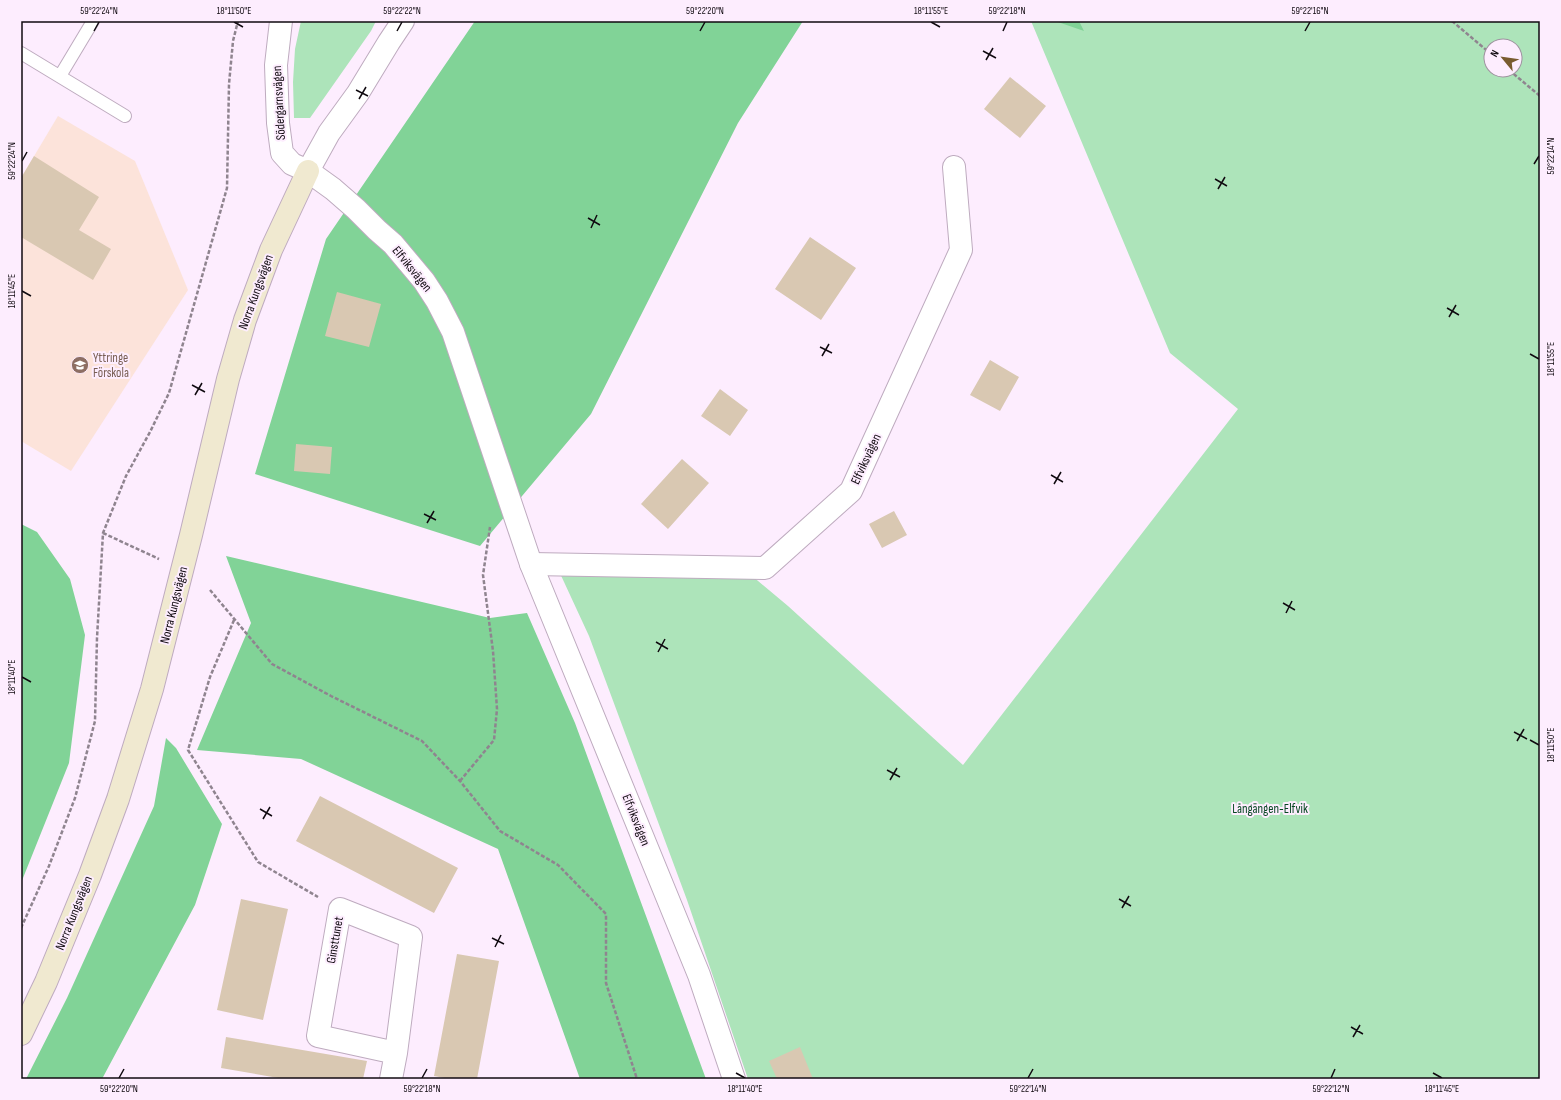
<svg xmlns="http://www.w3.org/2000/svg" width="1561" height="1100" viewBox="0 0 1561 1100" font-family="'Sofia Sans Condensed',sans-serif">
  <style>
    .education { fill: #fce3da }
    .green { fill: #ade4ba; fill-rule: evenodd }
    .forest { fill: #81d397 }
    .building { fill: #d9c8b2 }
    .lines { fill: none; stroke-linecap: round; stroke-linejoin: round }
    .service-casing { stroke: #beabbf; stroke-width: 14 }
    .minor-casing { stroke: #beabbf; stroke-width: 24 }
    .tertiary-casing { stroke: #beabbf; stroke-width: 24 }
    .secondary-casing { stroke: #beabbf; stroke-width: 24 }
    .path { stroke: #8f848f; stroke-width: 2.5; stroke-dasharray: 4 2; stroke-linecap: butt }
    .service { stroke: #fff; stroke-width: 12 }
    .minor { stroke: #fff; stroke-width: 22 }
    .tertiary { stroke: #fff; stroke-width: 22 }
    .secondary { stroke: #f0e9d0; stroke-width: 22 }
    .ticks { fill: none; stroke: #100a10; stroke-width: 1.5 }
    .labels { text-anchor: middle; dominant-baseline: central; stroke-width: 4; stroke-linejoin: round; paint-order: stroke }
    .street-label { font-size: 13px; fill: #100a10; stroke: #fdedfe }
    .education-label { font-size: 13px; fill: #785e54; stroke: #fdedfe; text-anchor: start }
    .park-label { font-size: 13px; fill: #054621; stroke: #fdedfe }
    .neatline { fill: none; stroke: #100a10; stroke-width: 1.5 }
    .ticks-label { font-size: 10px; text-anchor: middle; fill: #100a10 }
  </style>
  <rect width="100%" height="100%" fill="#fdedfe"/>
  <path class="education" d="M58 116 135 161 188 290 71 471 21 441V178Z"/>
  <path class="green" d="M301 21H376L371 31 310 118H294L293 82 295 49Z
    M1031 21H1540V1079H748L687 900 589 636 552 556 739 565 788 606 963 765 1238 409 1170 353ZM1491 46H1515V70H1491Z"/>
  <path class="forest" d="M475 21H803L738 123 591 414 480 546 255 474 326 239Z
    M1055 21H1079L1084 31Z
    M21 524 37 532 70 579 85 635 69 763 21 883Z
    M226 556 490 618 527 613 575 723 706 1079H580L498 849 301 759 197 750 251 623Z
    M166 738 176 748 222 824 195 905 102 1079H26L67 998 154 806Z"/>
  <path class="building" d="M1010 77 1046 106 1020 138 984 109Z
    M34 156 99 197 79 230 111 249 93 280 21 237V178Z
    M810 237 856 268 821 320 775 289Z
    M337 292 381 304 369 347 325 336Z
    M990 360 1019 377 1000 411 970 395Z
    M720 389 748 410 730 436 701 416Z
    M296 444 332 447 330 474 294 471Z
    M682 459 709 483 668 529 641 504Z
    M894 511 907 535 882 548 869 524Z
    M320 796 458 868 434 913 296 841Z
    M241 899 288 909 263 1020 217 1010Z
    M457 954 499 961 477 1079H450L434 1076Z
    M226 1037 367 1061 363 1079H284L221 1068Z
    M800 1047 813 1079H777L769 1061Z"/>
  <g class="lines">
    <defs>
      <path id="service" d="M21 53 125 116
        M60 76 93 21"/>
      <path id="minor" d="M281 21 276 65 278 123 282 153 292 164 308 171
        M531 564 765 568 851 491 961 250 954 167
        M391 1079 396 1053 411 937 340 909 318 1036 396 1053"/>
      <path id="tertiary" d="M403 21 389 42 358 93 329 133 308 171 333 189 356 209 377 230 393 244 424 281 437 301 453 332 531 564 699 975 734 1079"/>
      <path id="secondary" d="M21 1034 46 982 90 875 118 799 152 689 191 535 228 379 245 320 271 250 308 171"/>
    </defs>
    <use href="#service" class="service-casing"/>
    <use href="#minor" class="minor-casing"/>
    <use href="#tertiary" class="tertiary-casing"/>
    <use href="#secondary" class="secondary-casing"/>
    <path class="path" d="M1452 21 1491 54
      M1509 70 1540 96
      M103 533 159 559
      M210 590 272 664 331 696 422 741 460 781 500 831 558 865 606 914V983L637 1079
      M234 620 210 677 188 750 258 862 318 897
      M460 781 494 740 497 709 493 651 483 575 490 527
      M21 928 49 866 75 798 95 721 97 638 103 533 126 476 150 432 169 393 227 188 229 84 233 41 238 21"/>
    <use href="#service" class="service"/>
    <use href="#minor" class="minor"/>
    <use href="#tertiary" class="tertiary"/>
    <use href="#secondary" class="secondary"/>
  </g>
  <path class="ticks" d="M234 22 243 27M931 22 940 27M94 31 99 22M397 31 402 22M700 31 705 22M1003 31 1007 22M1305 31 1310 22M983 51 996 58M986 60 993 48M356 90 368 96M359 99 366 87M22 161 27 152M1534 164 1539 156M1215 179 1227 186M1218 189 1225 177M588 218 600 225M591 228 597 215M22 291 31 296M1447 308 1459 315M1449 317 1456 305M820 347 832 353M1530 354 1539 359M822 356 829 344M192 385 205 392M195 395 202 383M1051 475 1063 482M1054 484 1061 472M424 514 436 520M427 523 434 511M1283 603 1295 610M1286 613 1292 601M656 642 668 649M658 652 665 639M22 677 31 682M1514 732 1527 739M1530 740 1539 745M1517 741 1524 729M887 770 900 777M890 780 897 768M260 809 272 816M263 819 270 807M1119 899 1131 906M1122 908 1129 896M492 938 504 944M495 947 501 935M1351 1027 1363 1034M1353 1037 1360 1025M736 1073 745 1078M1433 1073 1442 1078M119 1078 124 1069M422 1078 427 1069M1028 1078 1033 1069M1331 1078 1335 1069"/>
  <defs>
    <symbol id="school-disc" viewBox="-11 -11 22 22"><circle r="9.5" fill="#8d6e63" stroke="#fdedfe"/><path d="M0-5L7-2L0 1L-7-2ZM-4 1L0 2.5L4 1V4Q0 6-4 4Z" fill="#fff"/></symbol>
  </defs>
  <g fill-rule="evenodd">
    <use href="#school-disc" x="70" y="355" width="20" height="20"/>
  </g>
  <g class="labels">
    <g class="street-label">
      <text transform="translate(279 103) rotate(-93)">Södergarnsvägen</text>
      <text transform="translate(412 269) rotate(51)">Elfviksvägen</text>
      <text transform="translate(256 292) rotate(-70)">Norra Kungsvägen</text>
      <text transform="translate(866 459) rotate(-65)">Elfviksvägen</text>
      <text transform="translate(174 605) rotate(-76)">Norra Kungsvägen</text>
      <text transform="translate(636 820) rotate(68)">Elfviksvägen</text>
      <text transform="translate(74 913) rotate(-68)">Norra Kungsvägen</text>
      <text transform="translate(335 940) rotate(-80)">Ginsttunet</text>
    </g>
    <g class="education-label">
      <text x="93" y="358">Yttringe<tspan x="93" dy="15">Förskola</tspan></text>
    </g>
    <g class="park-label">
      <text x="1270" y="809">Långängen-Elfvik</text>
    </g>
  </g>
  <rect width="1561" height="1100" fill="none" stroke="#fdedfe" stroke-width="44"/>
  <g transform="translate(1503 58) rotate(299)"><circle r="19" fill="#fdedfe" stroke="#9e929f"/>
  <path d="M0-3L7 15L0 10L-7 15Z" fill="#795b2f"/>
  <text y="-6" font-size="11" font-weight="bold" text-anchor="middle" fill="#100a10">N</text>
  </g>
  <rect x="22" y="22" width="1517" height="1056" class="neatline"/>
  <g class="ticks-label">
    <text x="99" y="14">59°22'24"N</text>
    <text x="234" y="14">18°11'50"E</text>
    <text x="402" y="14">59°22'22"N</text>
    <text x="705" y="14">59°22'20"N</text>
    <text x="931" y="14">18°11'55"E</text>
    <text x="1007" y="14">59°22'18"N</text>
    <text x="1310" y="14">59°22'16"N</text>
    <text transform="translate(1550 156) rotate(-90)" y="4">59°22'14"N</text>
    <text transform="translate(11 161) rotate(-90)" y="4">59°22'24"N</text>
    <text transform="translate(11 291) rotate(-90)" y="4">18°11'45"E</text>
    <text transform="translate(1550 359) rotate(-90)" y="4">18°11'55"E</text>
    <text transform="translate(11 677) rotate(-90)" y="4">18°11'40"E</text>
    <text transform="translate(1550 745) rotate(-90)" y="4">18°11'50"E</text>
    <text x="119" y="1092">59°22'20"N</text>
    <text x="422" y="1092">59°22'18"N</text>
    <text x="745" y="1092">18°11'40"E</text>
    <text x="1028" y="1092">59°22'14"N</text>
    <text x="1331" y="1092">59°22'12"N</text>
    <text x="1442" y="1092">18°11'45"E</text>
  </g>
</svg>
